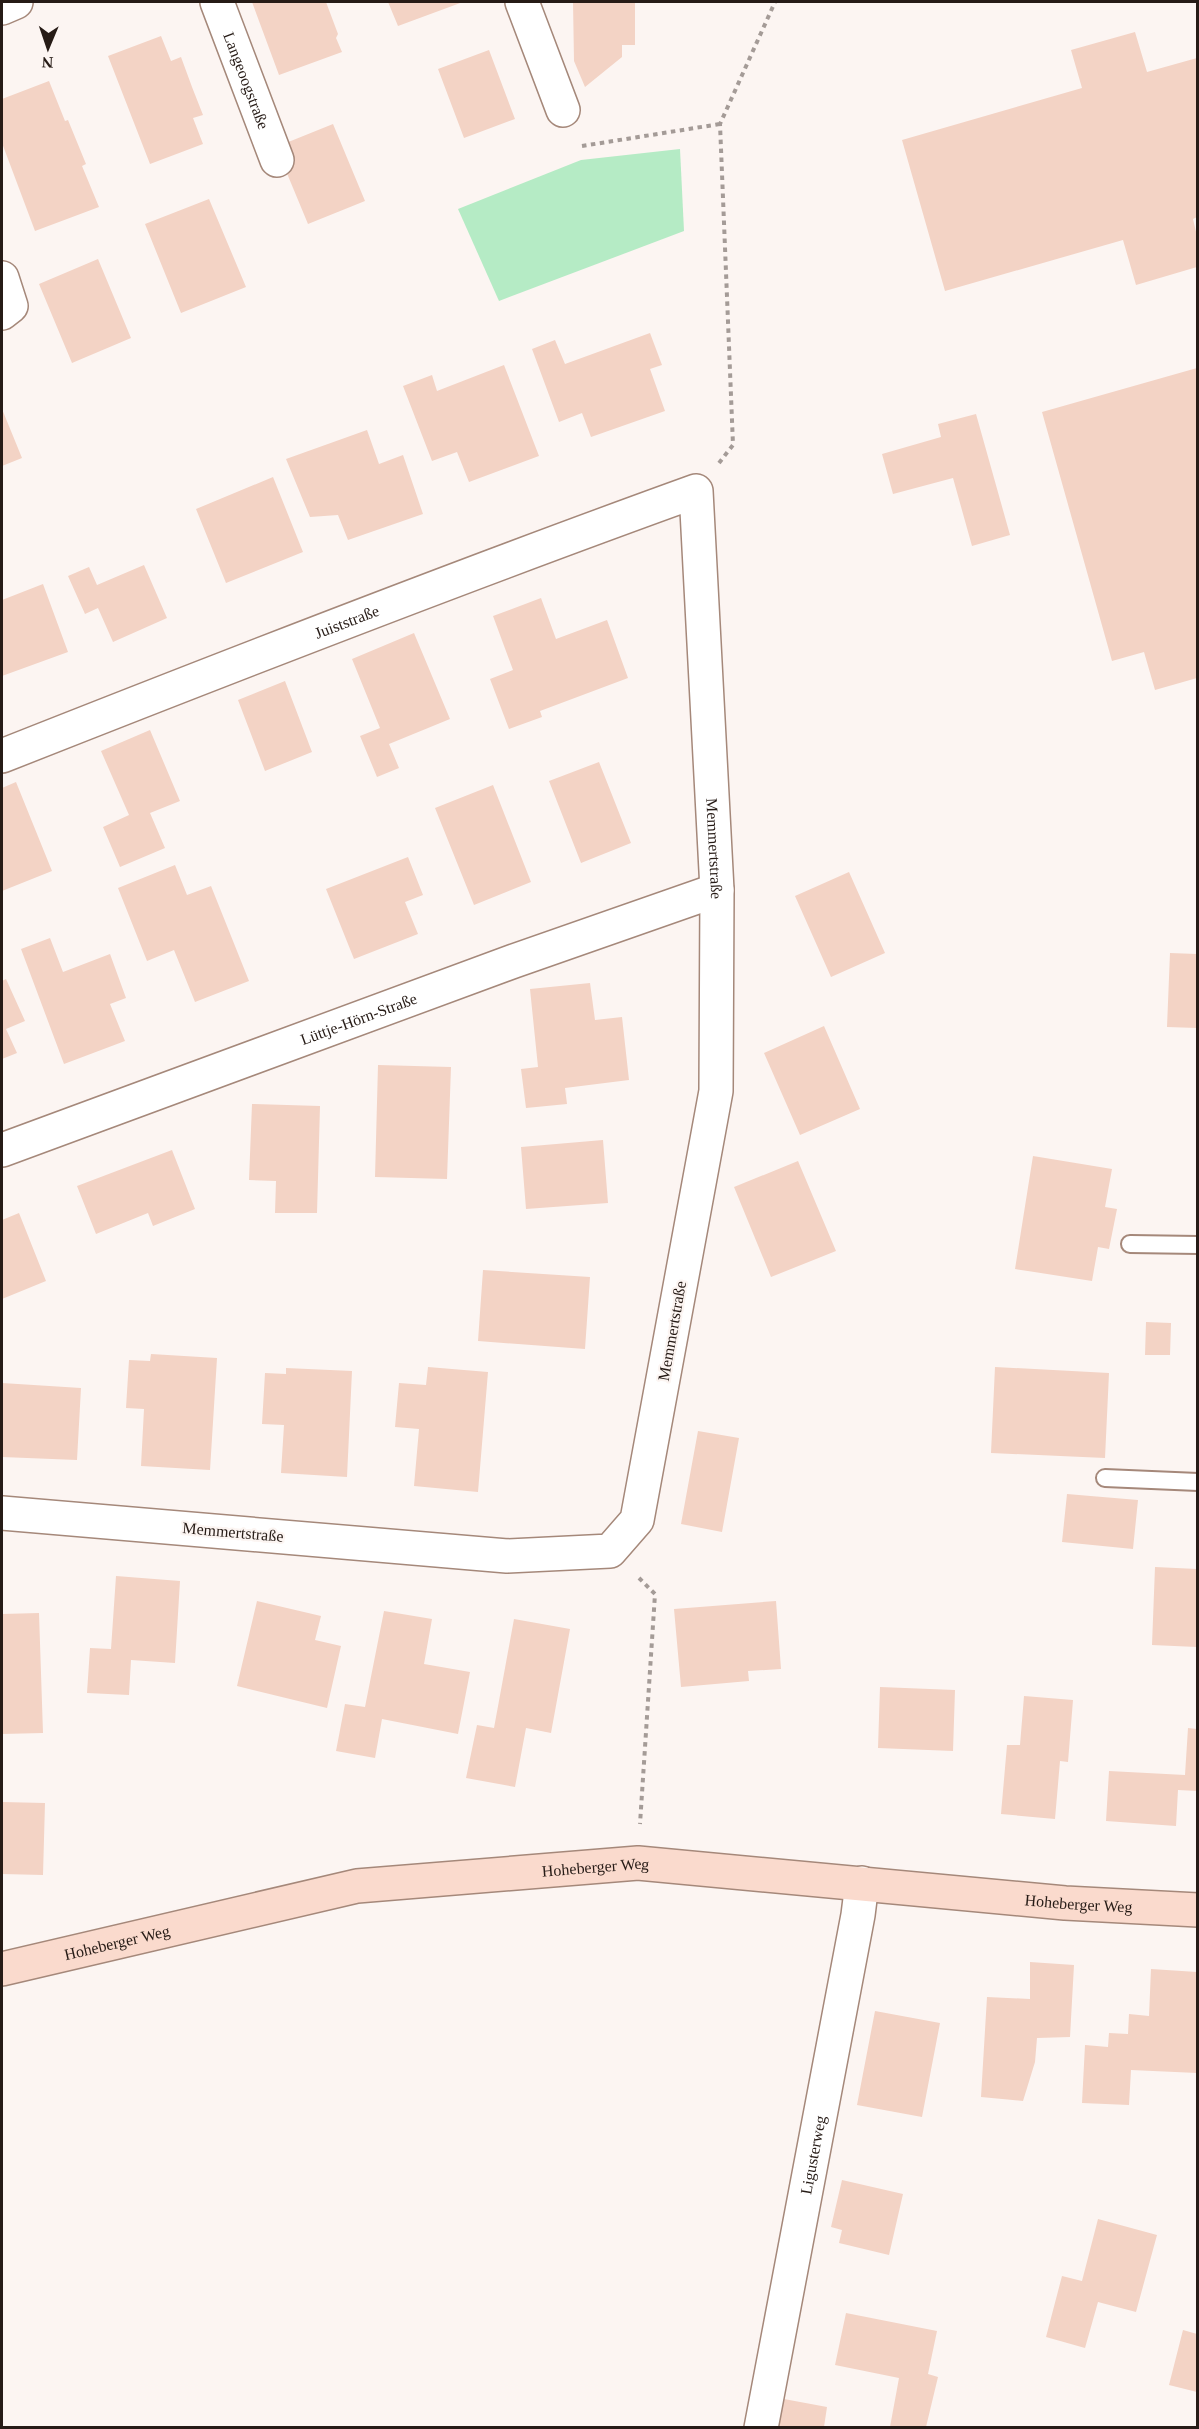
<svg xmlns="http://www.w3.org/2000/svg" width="1199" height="2429" viewBox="0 0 1199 2429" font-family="Georgia,serif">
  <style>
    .green { fill: #b5ebc5 }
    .building { fill: #f3d3c5 }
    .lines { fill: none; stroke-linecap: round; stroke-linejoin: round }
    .lane-casing { stroke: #a5887a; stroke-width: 20 }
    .street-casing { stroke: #a5887a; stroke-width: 36 }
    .secondary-casing { stroke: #a5887a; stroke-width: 36 }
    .path { stroke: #a49b97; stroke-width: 4; stroke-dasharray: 4.5 4.5; stroke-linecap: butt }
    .lane { stroke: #fff; stroke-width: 16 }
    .street { stroke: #fff; stroke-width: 33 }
    .secondary { stroke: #fadacd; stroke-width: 33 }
    .labels { text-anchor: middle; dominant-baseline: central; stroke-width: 4.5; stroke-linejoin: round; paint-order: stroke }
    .street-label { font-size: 16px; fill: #261b16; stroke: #fcf5f2 }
  </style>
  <rect width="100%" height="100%" fill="#fcf5f2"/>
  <path class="green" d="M680 149 684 231 499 301 458 209 581 160Z"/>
  <path class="building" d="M252 2H326L338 34 336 38 342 52 279 75Z
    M388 2H463L398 26Z
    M573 2H635V45H622V57L585 87 574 61Z
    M1135 32 1147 72 1197 58V217L1193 219 1197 236V267L1136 285 1123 240 945 291 902 140 1082 88 1071 50Z
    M161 36 171 61 181 57 192 87 203 115 193 118 203 144 150 164 108 56Z
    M489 50 515 119 464 138 438 69Z
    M49 81 65 121 68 120 86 164 82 166 99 207 35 231 2 143V99Z
    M333 124 365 201 308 224 276 147Z
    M209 199 246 287 181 313 145 224Z
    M98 259 131 338 72 363 39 284Z
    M650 333 662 365 650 369 665 411 591 437 582 413 559 422 532 349 555 340 565 364Z
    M504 365 539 456 469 482 457 452 432 461 403 386 432 375 437 391Z
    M1197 368V678L1155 690 1144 652 1112 661 1042 412Z
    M2 409 22 458 2 466Z
    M976 414 1010 535 972 546 953 478 893 494 882 454 941 437 938 424Z
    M367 430 379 464 403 455 423 514 348 540 338 515 310 517 286 459Z
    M273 477 303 552 226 583 196 509Z
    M144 565 167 618 113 642 98 608 85 614 68 576 89 567 97 585Z
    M43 584 68 652 2 676V600Z
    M541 598 556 639 607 620 628 678 540 711 542 717 509 729 490 679 513 670 493 616Z
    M414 633 450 719 389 744 399 768 377 777 360 736 380 728 352 659Z
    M285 681 312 752 265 771 238 700Z
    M150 730 180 801 150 813 165 848 120 867 103 827 129 815 101 751Z
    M599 762 631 843 581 863 549 781Z
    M16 782 52 871 2 891V788Z
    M493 785 531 882 474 905 435 808Z
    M408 857 423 895 405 902 418 934 354 959 326 889Z
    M175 865 187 895 211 886 249 981 195 1002 174 950 147 961 118 888Z
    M849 872 885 953 831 977 795 896Z
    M50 938 63 972 110 954 126 998 110 1004 125 1041 64 1064 21 949Z
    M1170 953 1197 954V1028L1167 1027Z
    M6 979 25 1021 6 1029 17 1053 2 1059V981Z
    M590 983 595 1020 622 1017 629 1080 565 1088 567 1104 526 1108 521 1069 538 1067 530 989Z
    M824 1026 860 1109 800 1135 764 1053Z
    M378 1065 451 1067 447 1179 375 1177Z
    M252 1104 320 1106 317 1213H275L276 1181 249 1180Z
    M603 1140 608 1203 526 1209 521 1147Z
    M172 1150 195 1209 153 1226 148 1213 96 1234 77 1186Z
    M1033 1156 1112 1169 1105 1207 1117 1209 1109 1249 1098 1247 1092 1281 1015 1269Z
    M798 1161 836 1251 771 1277 734 1187Z
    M19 1213 46 1281 2 1299V1220Z
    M483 1270 590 1277 585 1349 478 1341Z
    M1146 1322 1171 1323 1170 1355H1145Z
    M151 1354 217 1358 210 1470 141 1466 144 1409 126 1408 129 1360 150 1361Z
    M428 1367 488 1372 478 1492 414 1486 419 1429 395 1427 399 1383 426 1385Z
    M995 1367 1109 1373 1105 1458 991 1453Z
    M286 1368 352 1371 347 1477 281 1473 284 1425 262 1424 265 1373 286 1374Z
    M2 1383 81 1388 77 1460 2 1457Z
    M698 1431 739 1438 722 1532 681 1524Z
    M1067 1494 1138 1500 1133 1549 1062 1542Z
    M1155 1567 1197 1569V1647L1152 1645Z
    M116 1576 180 1581 175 1663 131 1660 129 1695 87 1693 90 1648 111 1649Z
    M257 1601 321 1616 315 1640 341 1646 327 1708 237 1686Z
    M776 1601 781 1669 748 1671 749 1681 681 1687 674 1609Z
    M384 1611 432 1619 424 1664 470 1672 458 1734 382 1719 375 1758 336 1751 345 1704 365 1707Z
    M39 1613 43 1733 2 1734V1614Z
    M514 1619 570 1629 551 1733 526 1728 515 1787 466 1778 477 1725 494 1728Z
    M880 1687 955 1690 953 1751 878 1748Z
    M1024 1696 1073 1700 1068 1762 1060 1761 1055 1819 1001 1814 1007 1745H1020Z
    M1188 1728 1197 1729V1791L1178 1790 1176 1826 1106 1821 1109 1771 1185 1775Z
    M2 1802 45 1803 43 1875 2 1874Z
    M1030 1962 1074 1965 1070 2037 1037 2038 1035 2062 1023 2101 981 2097 987 1997 1030 1999Z
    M1151 1969 1197 1972V2073L1131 2070 1129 2105 1082 2103 1085 2045 1108 2047 1109 2033 1128 2034 1129 2014 1149 2016Z
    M875 2011 940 2023 922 2117 857 2105Z
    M842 2180 903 2194 889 2255 839 2243 842 2230 831 2227Z
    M1098 2219 1157 2235 1136 2312 1098 2302 1085 2348 1046 2337 1062 2276 1082 2281Z
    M846 2313 937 2331 928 2374 938 2377 926 2427H890L899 2378 835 2365Z
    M1183 2330 1197 2334V2392L1169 2385Z
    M784 2399 827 2407 824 2427H779Z"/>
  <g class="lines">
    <defs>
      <path id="lane" d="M1130 1244 1198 1245
        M1105 1478 1198 1482"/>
      <g id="street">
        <path id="s1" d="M217 2 277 160"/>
        <path d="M522 2 563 110"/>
        <path d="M2 8 16 2"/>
        <path d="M2 278 11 306 2 313"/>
        <path id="s2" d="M2 756C232 665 463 575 696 491L717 890 716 1091 637 1520 610 1551 507 1556 2 1513"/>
        <path id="s3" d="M2 1150 514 961 717 890"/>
        <path id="s4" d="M761 2428 858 1915 862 1883"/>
      </g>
      <g id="secondary">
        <path id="s5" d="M2 1969 357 1886 638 1863 1065 1903 1198 1910"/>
      </g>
    </defs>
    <use href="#lane" class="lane-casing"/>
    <use href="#street" class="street-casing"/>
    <use href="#secondary" class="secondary-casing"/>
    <path class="path" d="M582 146 720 124
      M719 463 733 445 720 124 775 2
      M639 1578 655 1594 640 1824"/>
    <use href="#lane" class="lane"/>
    <use href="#street" class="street"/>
    <use href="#secondary" class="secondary"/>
  </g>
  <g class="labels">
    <g class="street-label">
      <text stroke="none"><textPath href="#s1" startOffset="84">Langeoogstraße</textPath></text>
      <text stroke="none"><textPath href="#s2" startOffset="370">Juiststraße</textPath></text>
      <text stroke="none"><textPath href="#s2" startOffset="1101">Memmertstraße</textPath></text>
      <text stroke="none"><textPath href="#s3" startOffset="380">Lüttje-Hörn-Straße</textPath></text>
      <text transform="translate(672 1331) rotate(-80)">Memmertstraße</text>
      <text transform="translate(233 1532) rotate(5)">Memmertstraße</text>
      <text stroke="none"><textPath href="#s5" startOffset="604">Hoheberger Weg</textPath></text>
      <text stroke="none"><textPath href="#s5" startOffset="1089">Hoheberger Weg</textPath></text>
      <text stroke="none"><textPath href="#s5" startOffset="118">Hoheberger Weg</textPath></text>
      <text stroke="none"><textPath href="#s4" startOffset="278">Ligusterweg</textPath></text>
    </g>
  </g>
  <rect width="1199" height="2429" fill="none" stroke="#261b16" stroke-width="6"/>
  <g transform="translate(48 48) rotate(182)" stroke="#fcf5f2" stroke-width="4.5" paint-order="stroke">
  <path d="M0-4.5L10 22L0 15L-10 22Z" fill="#261b16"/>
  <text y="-9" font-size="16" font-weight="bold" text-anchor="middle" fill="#261b16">N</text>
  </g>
</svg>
